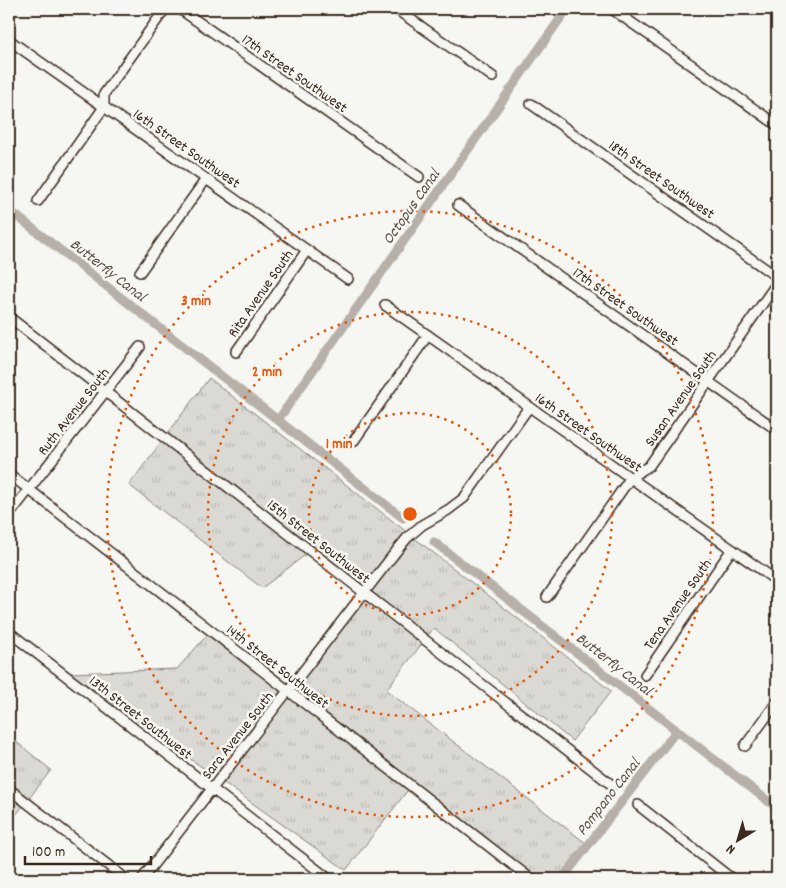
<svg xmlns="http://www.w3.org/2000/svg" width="786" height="888" font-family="Dekko,sans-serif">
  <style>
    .grass { fill: url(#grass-tufts); stroke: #8a8278 }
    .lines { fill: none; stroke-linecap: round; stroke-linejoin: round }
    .canal { stroke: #b6b0a9; stroke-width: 9 }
    .minor-casing { stroke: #3b2a1e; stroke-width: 12 }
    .minor { stroke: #f6f6f2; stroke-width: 9 }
    .ring { fill: none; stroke: #e8590c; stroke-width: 2.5; stroke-dasharray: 2.5 5 }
    .labels { text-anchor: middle; stroke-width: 5; stroke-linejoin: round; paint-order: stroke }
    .street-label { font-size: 15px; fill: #3b2a1e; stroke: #f6f6f2 }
    .water-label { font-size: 16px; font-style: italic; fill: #605248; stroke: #f6f6f2 }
    .centre { fill: #e8590c; stroke: #f6f6f2; stroke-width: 2.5 }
    .ring-label { font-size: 15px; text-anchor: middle; font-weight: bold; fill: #e8590c; stroke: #f6f6f2; stroke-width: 5; stroke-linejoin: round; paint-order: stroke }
  </style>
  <defs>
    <pattern id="grass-tufts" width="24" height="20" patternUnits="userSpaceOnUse" patternTransform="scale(1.25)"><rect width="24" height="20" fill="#dad9d3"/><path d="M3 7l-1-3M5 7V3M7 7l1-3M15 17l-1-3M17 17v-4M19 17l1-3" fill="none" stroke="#bcbab5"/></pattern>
  </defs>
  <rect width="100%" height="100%" fill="#f6f6f2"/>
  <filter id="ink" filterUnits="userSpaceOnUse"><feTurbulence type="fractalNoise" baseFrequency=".02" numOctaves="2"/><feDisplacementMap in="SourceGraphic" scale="10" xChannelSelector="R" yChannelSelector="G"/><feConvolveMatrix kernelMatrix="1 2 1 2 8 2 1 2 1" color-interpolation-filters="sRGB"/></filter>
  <g filter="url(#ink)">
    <!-- grass -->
    <path class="grass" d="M209,378L611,691L572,741L434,628L386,690L591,847L566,879H540L411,786L346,870L70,673L177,669L209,633L282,690L361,588L313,549L262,588L129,485Z
      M9,736L51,770L9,824Z"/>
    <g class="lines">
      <!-- canal -->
      <path class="canal" d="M9,210L403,518
        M278,420L567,9
        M434,542L777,808
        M562,879L677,730"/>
      <!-- minor casing -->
      <g class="minor-casing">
        <path id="minor" d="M180,9L419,177
          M396,9L493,77
          M612,9L777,125
          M9,40L348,279
          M531,104L777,277
          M38,201L104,107V94L165,9
          M458,205L777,430
          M140,272L206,179
          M385,305L777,581
          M9,317L612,785
          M236,352L307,250
          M353,442L428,335
          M9,474L531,879
          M9,515L140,347
          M547,597L631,477L649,466L777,283
          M9,632L329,879
          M645,675L732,549
          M745,746L777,702
          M9,789L126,879
          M638,805L732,879
          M142,879L394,554L407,538L422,525L448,510L464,498L529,407"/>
      </g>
      <!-- minor -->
      <use href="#minor" class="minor"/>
    </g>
  </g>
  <!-- distance rings -->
  <g class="ring">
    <circle cx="410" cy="514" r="101"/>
    <circle cx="410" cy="514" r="202"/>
    <circle cx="410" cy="514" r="303"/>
  </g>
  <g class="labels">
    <!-- street labels -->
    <g class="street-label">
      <text transform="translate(295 73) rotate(35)" y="5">17th Street Southwest</text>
      <text transform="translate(187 148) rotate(35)" y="5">16th Street Southwest</text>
      <text transform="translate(662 179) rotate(35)" y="5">18th Street Southwest</text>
      <text transform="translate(260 293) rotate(-55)" y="5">Rita Avenue South</text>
      <text transform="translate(626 306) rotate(35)" y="5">17th Street Southwest</text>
      <text transform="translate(680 398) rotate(-55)" y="5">Susan Avenue South</text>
      <text transform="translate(73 411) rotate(-52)" y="5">Ruth Avenue South</text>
      <text transform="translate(589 432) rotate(35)" y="5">16th Street Southwest</text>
      <text transform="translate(319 541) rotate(38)" y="5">15th Street Southwest</text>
      <text transform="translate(677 604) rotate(-55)" y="5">Tena Avenue South</text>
      <text transform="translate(278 666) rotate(38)" y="5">14th Street Southwest</text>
      <text transform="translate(141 717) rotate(38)" y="5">13th Street Southwest</text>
      <text transform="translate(237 735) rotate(-52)" y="5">Sara Avenue South</text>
    </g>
    <!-- water labels -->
    <g class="water-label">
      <text transform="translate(410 206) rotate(-55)" y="6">Octopus Canal</text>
      <text transform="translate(109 269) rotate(38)" y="6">Butterfly Canal</text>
      <text transform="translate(615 663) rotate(38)" y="6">Butterfly Canal</text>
      <text transform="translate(607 796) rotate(-52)" y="6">Pompano Canal</text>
    </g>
  </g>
  <circle cx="410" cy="514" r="8" class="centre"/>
  <g class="ring-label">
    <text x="196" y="305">3 min</text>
    <text x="267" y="376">2 min</text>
    <text x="339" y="448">1 min</text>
  </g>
  <!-- margin -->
  <rect width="786" height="888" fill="none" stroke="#f6f6f2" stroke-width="30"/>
  <rect x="15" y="15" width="756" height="858" fill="none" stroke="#3b2a1e" stroke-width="2" filter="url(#ink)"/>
  <!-- north arrow -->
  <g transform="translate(738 840) rotate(218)" stroke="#f6f6f2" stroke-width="4" paint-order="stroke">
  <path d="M0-4L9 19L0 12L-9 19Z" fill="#3b2a1e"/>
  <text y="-8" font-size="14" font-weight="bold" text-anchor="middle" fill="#3b2a1e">N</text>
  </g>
  <!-- scale -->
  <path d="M25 856v8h126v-8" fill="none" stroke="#3b2a1e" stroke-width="2.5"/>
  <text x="32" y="856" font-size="15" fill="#3b2a1e" stroke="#f6f6f2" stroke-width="4" paint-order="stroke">100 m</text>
</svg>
